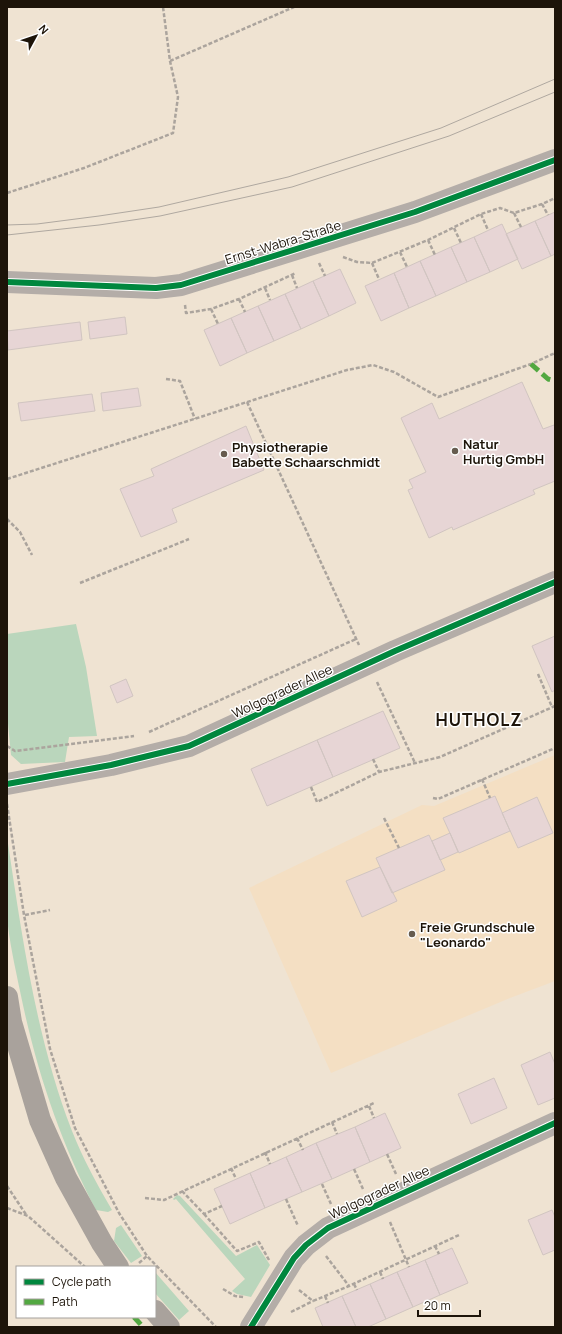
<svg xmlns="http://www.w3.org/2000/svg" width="562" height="1334" font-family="Manrope,sans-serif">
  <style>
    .built { fill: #f4dfc3 }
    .green { fill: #bad6bc }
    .building { fill: #e7d5d5; stroke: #d1c5c1 }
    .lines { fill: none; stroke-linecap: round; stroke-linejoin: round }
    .path { stroke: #aba49d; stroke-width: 2.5; stroke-dasharray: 4 2; stroke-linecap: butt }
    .minor { stroke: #b4ada8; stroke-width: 22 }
    .secondary { stroke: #a9a29c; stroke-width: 22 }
    .tram { stroke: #afa8a0; stroke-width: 1 }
    .quiet { stroke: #52a841; stroke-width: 5; stroke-dasharray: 10 5; stroke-linecap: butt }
    .cycleway-casing { stroke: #fff; stroke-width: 8 }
    .cycleway { stroke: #00873e; stroke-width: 6 }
    .poi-dot { fill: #665c4f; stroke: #fff; stroke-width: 1.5 }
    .labels { text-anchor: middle; stroke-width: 3; stroke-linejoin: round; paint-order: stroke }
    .street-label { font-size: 13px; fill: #1d1409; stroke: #fff }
    .poi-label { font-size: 13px; font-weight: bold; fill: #1d1409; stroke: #fff; text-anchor: start }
    .district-label { font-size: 17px; font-weight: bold; letter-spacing: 1px; fill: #1d1409; stroke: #fff }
  </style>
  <rect width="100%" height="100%" fill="#efe3d2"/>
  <!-- built -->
  <path class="built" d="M555,755V981L510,998L331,1073L249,888L422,805L434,806Z"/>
  <!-- green -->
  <path class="green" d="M76,624L86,667L97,736L69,737L65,762L21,764L11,755L7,713V634Z
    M7,837C22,936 36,1038 72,1131C83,1159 97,1184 112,1210L108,1212L96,1210C59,1139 36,1069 20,991C15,966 9,941 7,916C5,890 7,863 7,837Z
    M177,1195L180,1196L236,1256L257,1245L270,1265L251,1297L237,1294L232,1291L245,1279L176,1199L174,1200L173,1199Z
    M121,1225L142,1256L131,1263L114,1241L116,1228Z
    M155,1272L189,1311L179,1320L155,1293Z"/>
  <!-- building -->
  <path class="building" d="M555,212V254L551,256L535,221Z
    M535,221L551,256L522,269L506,234Z
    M502,224L518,259L490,272L474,237Z
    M474,237L490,272L467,282L451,247Z
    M451,247L467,282L436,296L420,261Z
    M420,261L436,296L409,308L394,273Z
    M340,269L356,303L329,316L313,281Z
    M394,273L409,308L381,321L365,286Z
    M313,281L329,316L301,329L285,294Z
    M285,294L301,329L274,341L258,306Z
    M258,306L274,341L247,353L231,318Z
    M125,317L127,334L90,339L88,322Z
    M231,318L247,353L220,366L204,330Z
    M80,322L82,340L8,350L7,331Z
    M522,382L543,429L554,425L555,428V481L533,490L535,494L453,530L452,527L429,538L408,490L413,488L409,480L426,472L401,418L432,403L439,419Z
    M138,388L141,406L103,411L101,393Z
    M92,394L95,411L21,421L18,403Z
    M246,426L264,470L172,509L177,522L141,537L120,489L154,476L151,469Z
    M555,636V690L552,692L532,646Z
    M126,679L133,696L117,703L110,686Z
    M383,711L400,748L333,777L317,740Z
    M317,740L333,777L267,806L251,769Z
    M495,796L510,831L459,853L443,818Z
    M537,797L553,833L518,848L502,813Z
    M450,833L458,852L440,860L432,841Z
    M429,835L445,870L392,893L376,858Z
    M380,867L397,901L362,917L346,881Z
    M550,1052L555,1064V1098L538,1105L521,1065Z
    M494,1078L507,1108L471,1124L458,1094Z
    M385,1113L401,1148L370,1162L355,1127Z
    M355,1127L370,1162L332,1179L316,1143Z
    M316,1143L332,1179L302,1192L286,1157Z
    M286,1157L302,1192L265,1208L250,1173Z
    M250,1173L265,1208L230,1224L214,1189Z
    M552,1210L555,1217V1250L543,1255L528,1220Z
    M452,1248L468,1283L440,1295L425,1260Z
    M425,1260L440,1295L413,1307L397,1272Z
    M397,1272L413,1307L386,1319L370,1284Z
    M370,1284L386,1319L368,1327H356L342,1296Z
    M342,1296L356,1327H323L315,1308Z"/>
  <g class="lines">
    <!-- path -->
    <path class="path" d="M170,61L294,7
      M7,193L84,168L173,133L178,97L170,61L163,7
      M542,204L548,215
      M514,213L521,227
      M481,214L488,230
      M454,228L461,243
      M428,240L435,255
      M400,252L407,267
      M343,257L357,262L372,263L428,240L481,214L500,208L514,213L542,204L555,198
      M319,263L325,276
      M372,263L379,279
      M292,275L297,288
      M265,288L270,300
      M239,299L245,312
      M185,305L186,313L211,309L239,299L296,273
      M211,309L218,324
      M166,379L180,381L195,419
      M247,402L359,645
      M7,479L347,370L373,365L394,372L438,397L531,364L555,353
      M7,519L20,532L32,555
      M80,583L189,539
      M538,674L552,707
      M377,682L415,763
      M149,732L356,639
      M7,746L15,751L134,736
      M373,759L379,772
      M482,779L490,798
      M311,787L317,802L379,772L440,757L555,706
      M433,798L438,799L555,748
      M7,804L24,915L50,1049L75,1128L119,1213L147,1256L216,1327
      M384,818L399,848
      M25,915L50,910
      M369,1106L374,1118
      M332,1122L337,1134
      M297,1138L303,1150
      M265,1152L270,1164
      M387,1154L396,1174
      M231,1168L236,1179
      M354,1169L363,1189
      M322,1184L331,1204
      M7,1186L27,1216
      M182,1191L204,1214L222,1206
      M145,1198L164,1200L374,1103
      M286,1199L298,1226
      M7,1208L28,1216L85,1267
      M204,1214L237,1251L259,1242L269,1260
      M390,1222L409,1267
      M435,1246L439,1254
      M326,1256L349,1286
      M139,1263L147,1256
      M380,1272L383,1279
      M354,1284L357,1290
      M223,1289L235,1296L244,1297
      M299,1290L313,1301L349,1286L459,1235
      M325,1296L328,1303
      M291,1312L313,1301"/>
    <!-- minor -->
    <path class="minor" d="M7,282L156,288L181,285L415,212L555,160
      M7,784L111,765L189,746L395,651L555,582
      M251,1327L294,1258L306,1245L328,1228L555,1123"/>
    <!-- secondary -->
    <path class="secondary" d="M7,997L11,1022L40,1120L66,1178L102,1243L118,1267
      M155,1311L169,1327"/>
    <!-- tram -->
    <path class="tram" d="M7,225L37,224L99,216L159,207L288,177L441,128L555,79
      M7,235L99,225L160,216L292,187L449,136L555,92"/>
    <!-- quiet -->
    <path class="quiet" d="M531,364L548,379L555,381
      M134,1317L143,1327"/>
    <!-- cycleway casing -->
    <g class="cycleway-casing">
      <path id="cycleway" d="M7,282L156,288L181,285L415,212L555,160
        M7,784L111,765L189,746L395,651L555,582
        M251,1327L294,1258L306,1245L328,1228L555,1123"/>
    </g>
    <!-- cycleway -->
    <use href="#cycleway" class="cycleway"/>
  </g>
  <!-- markers -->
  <g class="poi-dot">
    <circle cx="455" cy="451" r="4"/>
    <circle cx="224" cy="454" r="4"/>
    <circle cx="412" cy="934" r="4"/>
  </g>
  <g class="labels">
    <!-- street labels -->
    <g class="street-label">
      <text transform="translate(283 242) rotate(-17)" y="5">Ernst-Wabra-Straße</text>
      <text transform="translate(282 691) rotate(-25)" y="5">Wolgograder Allee</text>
      <text transform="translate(379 1192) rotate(-25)" y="5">Wolgograder Allee</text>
    </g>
    <!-- poi labels -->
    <g class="poi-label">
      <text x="463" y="449">Natur<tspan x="463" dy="15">Hurtig GmbH</tspan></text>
      <text x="232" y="452">Physiotherapie<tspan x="232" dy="15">Babette Schaarschmidt</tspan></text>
      <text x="420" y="932">Freie Grundschule<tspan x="420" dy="15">"Leonardo"</tspan></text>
    </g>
    <!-- district labels -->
    <g class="district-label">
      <text x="479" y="726">HUTHOLZ</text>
    </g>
  </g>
  <!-- border -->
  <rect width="562" height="1334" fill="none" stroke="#1d1409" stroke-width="16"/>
  <!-- legend -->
  <rect x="16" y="1266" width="140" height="52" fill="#ffffff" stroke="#a5a19d"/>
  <rect x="24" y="1279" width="20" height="6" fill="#00873e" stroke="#a5a19d"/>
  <text x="52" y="1286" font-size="12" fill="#1d1409">Cycle path</text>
  <rect x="24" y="1299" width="20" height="6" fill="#52a841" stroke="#a5a19d"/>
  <text x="52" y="1306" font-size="12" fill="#1d1409">Path</text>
  <!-- north arrow -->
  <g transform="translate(36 36) rotate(50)" stroke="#ffffff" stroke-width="3" paint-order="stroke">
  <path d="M0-3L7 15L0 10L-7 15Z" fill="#1d1409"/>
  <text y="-6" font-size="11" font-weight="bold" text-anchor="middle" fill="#1d1409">N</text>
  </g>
  <!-- scale -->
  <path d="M418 1310v6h62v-6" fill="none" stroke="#1d1409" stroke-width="2"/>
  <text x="424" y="1310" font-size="12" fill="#1d1409" stroke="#ffffff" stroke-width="3" paint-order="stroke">20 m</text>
</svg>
